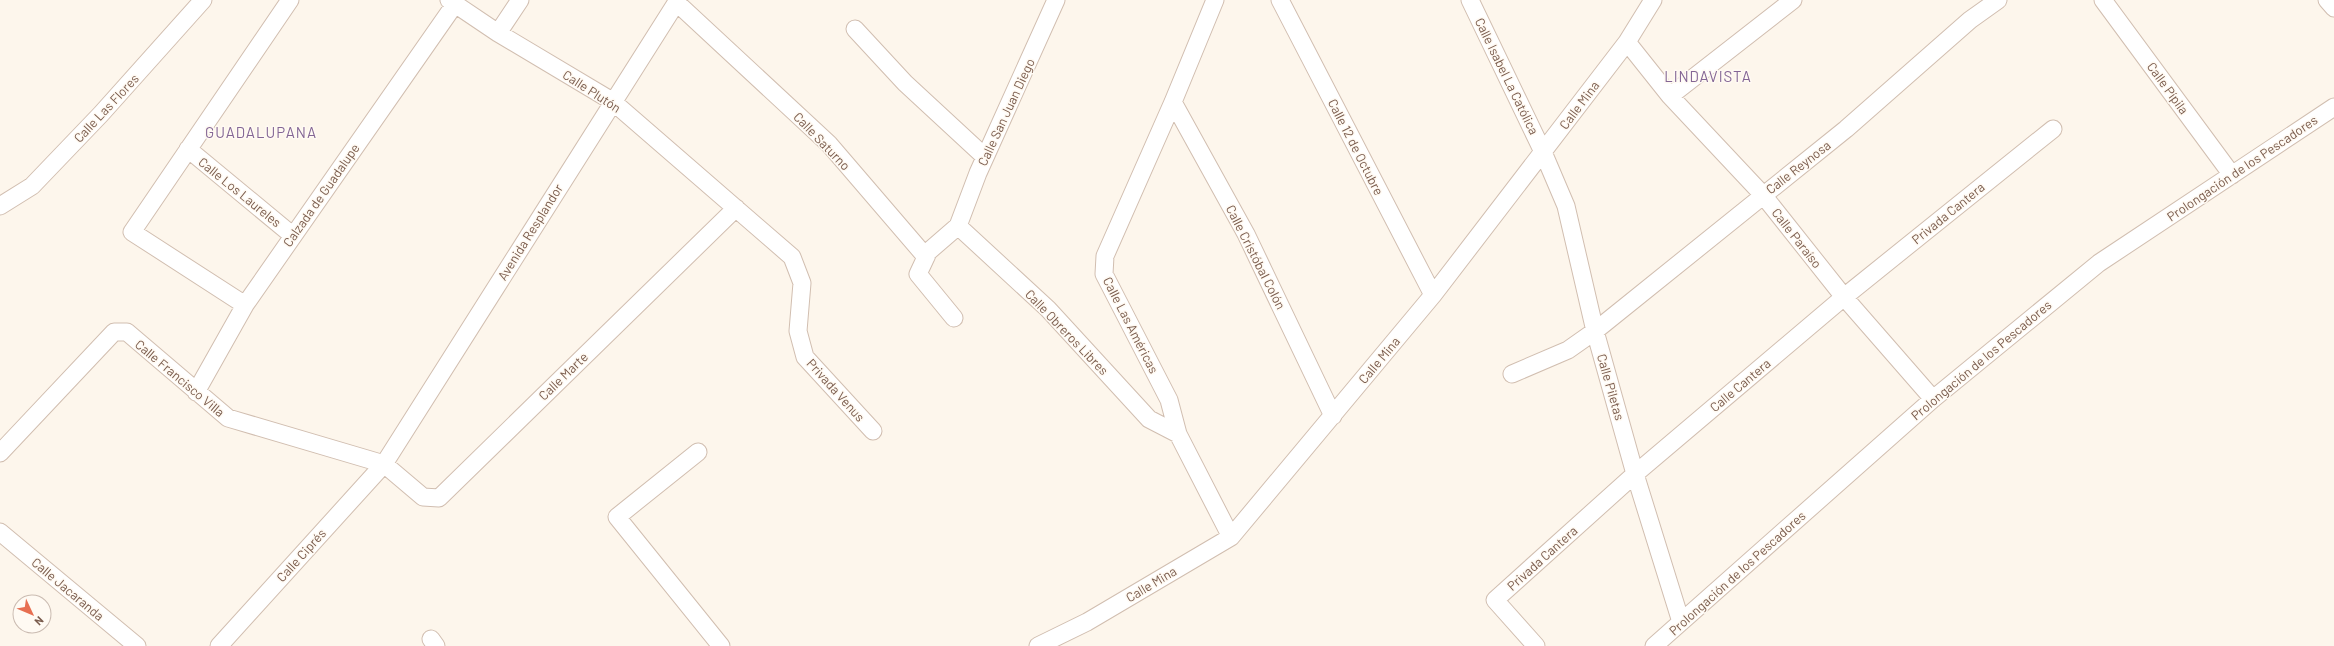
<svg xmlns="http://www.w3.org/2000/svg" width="2334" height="646" font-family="Barlow,sans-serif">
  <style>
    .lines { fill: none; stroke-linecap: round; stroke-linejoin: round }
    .minor-casing { stroke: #d1beb0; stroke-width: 19 }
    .minor { stroke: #fff; stroke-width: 17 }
    .labels { text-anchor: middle; stroke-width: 3; stroke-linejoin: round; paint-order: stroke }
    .street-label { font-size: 13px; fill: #7a5c4d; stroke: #fffaf3 }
    .quarter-label { font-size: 15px; letter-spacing: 1px; fill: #846695; stroke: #fffaf3 }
  </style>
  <rect width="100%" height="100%" fill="#fdf6ec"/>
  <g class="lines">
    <!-- minor casing -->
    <g class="minor-casing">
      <path id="minor" d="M449,0L498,33L612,101L792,257L802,283L798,331L805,357L873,431
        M1215,0L1173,102L1105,256L1104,274L1169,400L1178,434L1231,537
        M1280,0L1433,295
        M1470,0L1543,152L1566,206L1595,331L1635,474L1681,622
        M2103,0L2232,175
        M2327,0L2334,8
        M676,2L829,144L926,257L928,252L958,226L978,173L1056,0
        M855,29L905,83L985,157
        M498,33L520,0
        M1627,42L1670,96L1763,195L1844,297L1933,399
        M1670,96L1793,0
        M1173,102L1246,234L1333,416
        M188,149L292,235
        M0,206L32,186L101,114L203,0
        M958,226L1048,309L1149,419L1178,434
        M926,257L918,274L954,318
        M245,305L132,232L290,0
        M1512,374L1568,350L1595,331L1846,129L1970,20L1998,0
        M196,392L245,305L455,4
        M698,452L617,517L721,646
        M0,453L114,332H127L228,418L384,464L423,497L439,498L736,208
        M0,532L137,646
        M431,639L436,646
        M219,646L384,464L678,0
        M1038,646L1087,622L1231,537L1433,295L1627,42L1653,0
        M1536,646L1495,600L1635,474L1844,297L2053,129
        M1654,646L1933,399L2099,263L2334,107"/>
    </g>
    <!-- minor -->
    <use href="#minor" class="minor"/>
  </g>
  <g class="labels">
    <!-- street labels -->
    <g class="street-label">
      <text transform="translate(1507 76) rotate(64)" y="5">Calle Isabel La Católica</text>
      <text transform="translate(2168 88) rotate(54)" y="5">Calle Pípila</text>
      <text transform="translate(592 91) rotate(33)" y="5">Calle Plutón</text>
      <text transform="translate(1579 105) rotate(-53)" y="5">Calle Mina</text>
      <text transform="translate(106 108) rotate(-47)" y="5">Calle Las Flores</text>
      <text transform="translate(1006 112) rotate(-65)" y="5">Calle San Juan Diego</text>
      <text transform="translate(822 141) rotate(46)" y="5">Calle Saturno</text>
      <text transform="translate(1356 147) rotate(63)" y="5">Calle 12 de Octubre</text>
      <text transform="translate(1798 167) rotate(-38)" y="5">Calle Reynosa</text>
      <text transform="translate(2242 168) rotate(-34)" y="5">Prolongación de los Pescadores</text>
      <text transform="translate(240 192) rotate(39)" y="5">Calle Los Laureles</text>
      <text transform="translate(321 195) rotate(-55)" y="5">Calzada de Guadalupe</text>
      <text transform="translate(1948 213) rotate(-39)" y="5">Privada Cantera</text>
      <text transform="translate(530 232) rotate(-58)" y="5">Avenida Resplandor</text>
      <text transform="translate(1797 238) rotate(52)" y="5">Calle Paraíso</text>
      <text transform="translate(1256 257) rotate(63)" y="5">Calle Cristóbal Colón</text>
      <text transform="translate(1131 325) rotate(63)" y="5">Calle Las Américas</text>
      <text transform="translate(1067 332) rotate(46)" y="5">Calle Obreros Libres</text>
      <text transform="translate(1379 360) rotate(-50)" y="5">Calle Mina</text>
      <text transform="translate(1981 360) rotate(-40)" y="5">Prolongación de los Pescadores</text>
      <text transform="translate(563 376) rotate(-44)" y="5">Calle Marte</text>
      <text transform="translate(180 378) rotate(40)" y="5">Calle Francisco Villa</text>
      <text transform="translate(1740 385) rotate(-40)" y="5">Calle Cantera</text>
      <text transform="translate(1611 387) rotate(74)" y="5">Calle Piletas</text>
      <text transform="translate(836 390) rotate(48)" y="5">Privada Venus</text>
      <text transform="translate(301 555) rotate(-48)" y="5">Calle Ciprés</text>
      <text transform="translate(1542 558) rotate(-42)" y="5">Privada Cantera</text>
      <text transform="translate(1737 573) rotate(-42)" y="5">Prolongación de los Pescadores</text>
      <text transform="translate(1151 584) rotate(-31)" y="5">Calle Mina</text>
      <text transform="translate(68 589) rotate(40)" y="5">Calle Jacaranda</text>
    </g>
    <!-- quarter labels -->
    <g class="quarter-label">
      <text x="1708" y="82">LINDAVISTA</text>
      <text x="261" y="138">GUADALUPANA</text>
    </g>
  </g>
  <!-- north arrow -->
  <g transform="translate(32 614) rotate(134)"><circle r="19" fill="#fffaf3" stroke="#cabbb1"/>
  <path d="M0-3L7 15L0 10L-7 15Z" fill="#e76f51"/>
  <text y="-6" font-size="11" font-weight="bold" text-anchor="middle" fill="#7a5c4d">N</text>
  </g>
</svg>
